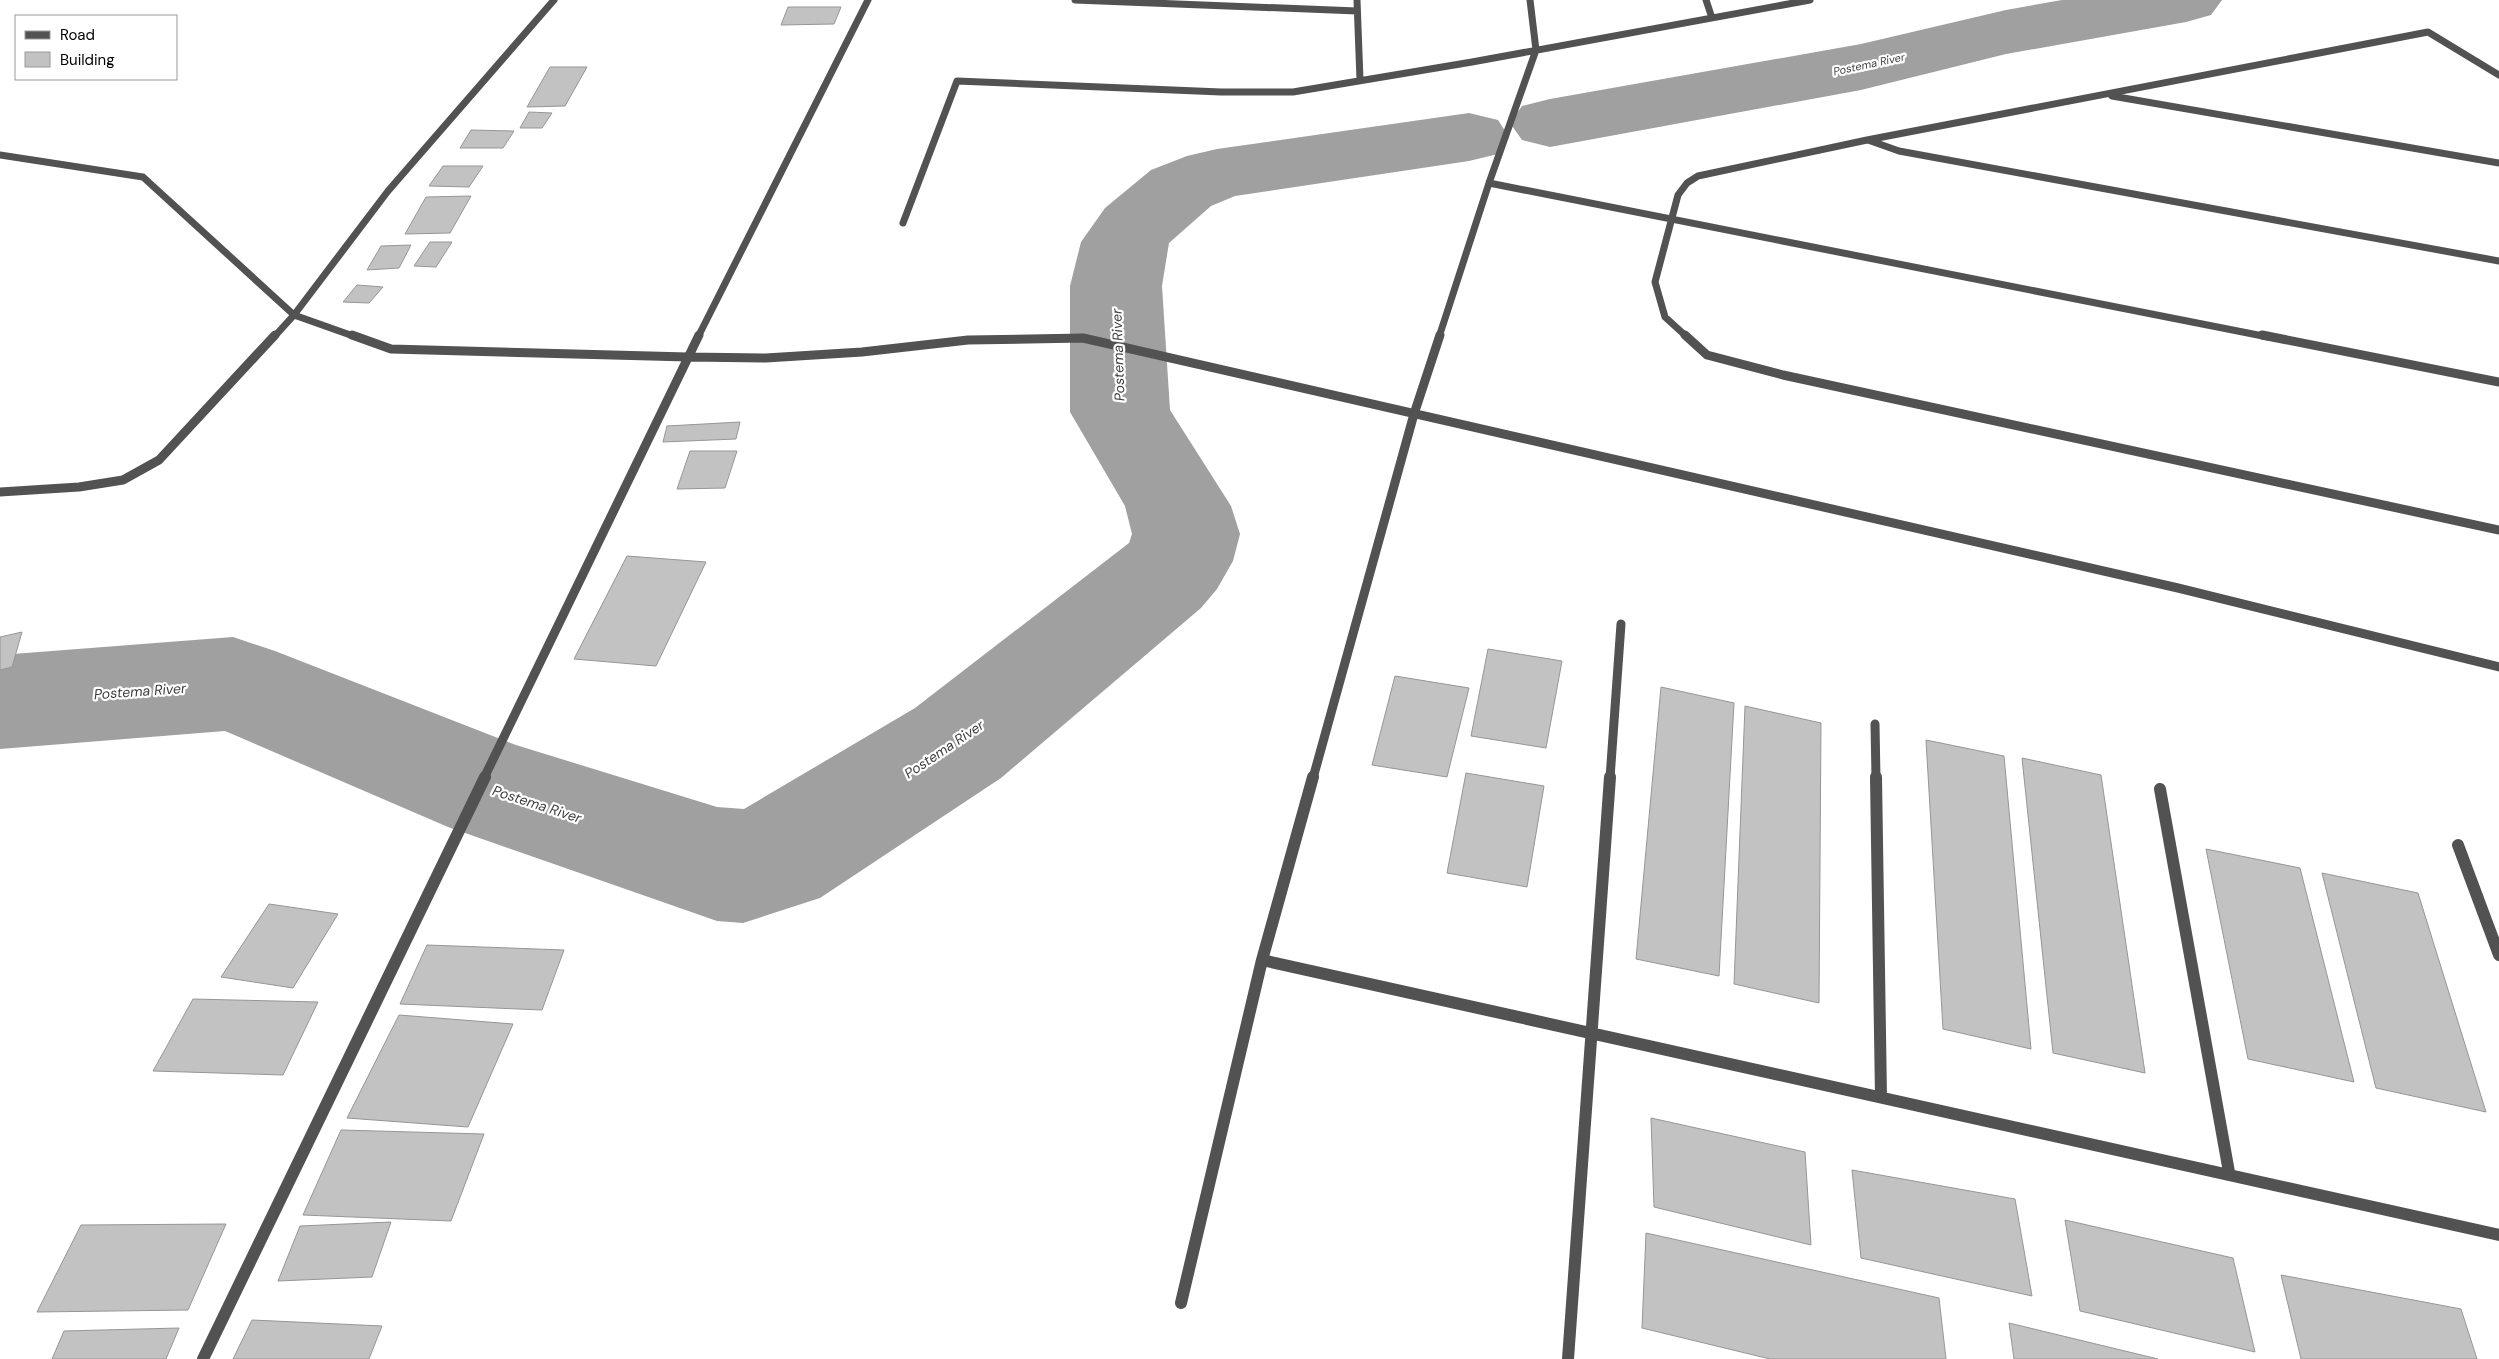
<svg xmlns="http://www.w3.org/2000/svg" width="2499" height="1359" font-family="'DM Sans',sans-serif">
  <style>
    .lines { fill: none; stroke-linecap: round; stroke-linejoin: round }
    .river { fill: #a0a0a0; fill-rule: evenodd }
    .building { fill: #c2c2c2; stroke: #969696 }
    .service-far1 { stroke: #525252; stroke-width: 7 }
    .service { stroke: #525252; stroke-width: 9 }
    .minor-far2 { stroke: #525252; stroke-width: 7 }
    .minor-far1 { stroke: #525252; stroke-width: 9 }
    .minor { stroke: #525252; stroke-width: 12 }
    .labels { text-anchor: middle; stroke-width: 4.5; stroke-linejoin: round; paint-order: stroke }
    .far-water-label { font-size: 11px; font-style: italic; fill: #414141; stroke: #fff }
    .water-label { font-size: 14px; font-style: italic; fill: #414141; stroke: #fff }
  </style>
  <rect width="100%" height="100%" fill="#fff"/>
  <g class="lines">
    <!-- river -->
    <path class="river" d="M2062,0H2222L2211,15L2186,22L2006,54L1861,90L1550,147L1522,140L1510,123L1522,106L1550,99L1861,44L2006,10Z
      M1469,113L1498,120L1509,137L1498,154L1469,161L1235,196L1211,206L1169,243L1162,286L1170,410L1231,506L1240,534L1233,561L1217,589L1201,608L1001,778L820,898L743,923L717,921L448,827L225,731L0,749V655L233,637L275,651L516,745L717,807L744,809L915,708L1129,543L1132,534L1125,506L1070,412V286L1081,242L1105,208L1151,170L1187,156L1217,149Z"/>
  </g>
  <!-- building -->
  <path class="building" d="M788,7H841L834,24L781,25Z
    M550,67H587L565,106L527,107Z
    M529,112L552,113L542,128H520Z
    M471,130L514,131L503,148H460Z
    M443,166H483L469,187L429,186Z
    M471,196L450,233L405,234L426,197Z
    M430,242H452L436,267L414,266Z
    M411,245L399,268L367,270L381,246Z
    M357,285L383,287L369,303L343,302Z
    M740,422L736,439L663,442L667,426Z
    M690,451H737L725,488L677,489Z
    M627,556L706,562L656,666L574,659Z
    M22,632L12,667L0,670V637Z
    M1488,649L1562,661L1546,748L1471,736Z
    M1395,676L1469,688L1447,777L1372,765Z
    M1661,687L1734,703L1719,976L1636,959Z
    M1745,706L1821,723L1819,1003L1734,984Z
    M1926,740L2004,756L2031,1049L1943,1029Z
    M2022,758L2101,775L2145,1073L2053,1053Z
    M1466,773L1544,786L1527,887L1447,873Z
    M2206,849L2300,868L2354,1082L2248,1059Z
    M2322,873L2418,893L2486,1112L2376,1088Z
    M269,904L338,914L293,988L221,977Z
    M427,945L564,950L542,1010L400,1004Z
    M193,999L318,1002L283,1075L153,1071Z
    M399,1015L513,1024L468,1127L347,1118Z
    M1651,1118L1805,1152L1811,1245L1654,1207Z
    M341,1130L484,1134L451,1221L303,1215Z
    M1852,1170L2015,1199L2032,1296L1861,1258Z
    M2065,1220L2233,1258L2255,1352L2080,1311Z
    M391,1222L372,1277L278,1281L300,1226Z
    M226,1224L188,1310L37,1312L81,1225Z
    M1646,1233L1939,1298L1946,1359H1770L1642,1328Z
    M2281,1275L2461,1309L2477,1359H2301Z
    M252,1320L382,1326L369,1359H233Z
    M2009,1323L2158,1359H2014Z
    M179,1328L166,1359H52L64,1331Z"/>
  <g class="lines">
    <!-- service-far1 -->
    <path class="service-far1" d="M0,155L143,177L294,315L356,337
      M274,337L294,315L388,191L554,0"/>
    <!-- service -->
    <path class="service" d="M352,335L391,349L688,357
      M0,492L79,487L123,480L159,460L275,335"/>
    <!-- minor-far2 -->
    <path class="minor-far2" d="M1075,0L1357,11
      M1357,0L1360,80
      M1706,0L1712,18
      M2112,96L2499,163
      M1868,140L1899,151L2499,261
      M1489,183L2268,337
      M903,223L957,81L1221,92H1293L1472,62L1810,0
      M698,337L868,0
      M1439,337L1489,183L1536,50L1530,0
      M1687,337L1665,317L1655,282L1678,195L1687,183L1698,176L1867,140L2428,32L2499,75"/>
    <!-- minor-far1 -->
    <path class="minor-far1" d="M1685,335L1707,355L1783,375L2499,530
      M2262,335L2499,382
      M688,357L766,358L862,352L968,340L1083,338L2178,588L2499,667
      M1875,724L1876,778
      M484,778L699,335
      M1313,778L1414,414L1440,335
      M1610,778L1621,624"/>
    <!-- minor -->
    <path class="minor" d="M1876,777L1881,1097
      M2160,789L2229,1172
      M2458,845L2499,955
      M1262,960L2499,1235
      M1181,1303L1262,960L1313,777
      M203,1359L485,777
      M1568,1359L1610,777"/>
  </g>
  <g class="labels">
    <!-- far-water labels -->
    <g class="far-water-label">
      <text transform="translate(1869 64) rotate(-12)" y="4">Postema River</text>
    </g>
    <!-- water labels -->
    <g class="water-label">
      <text transform="translate(1118 355) rotate(-92)" y="5">Postema River</text>
      <text transform="translate(140 691) rotate(-4)" y="5">Postema River</text>
      <text transform="translate(944 749) rotate(-34)" y="5">Postema River</text>
      <text transform="translate(537 804) rotate(18)" y="5">Postema River</text>
    </g>
  </g>
  <!-- legend -->
  <rect x="15" y="15" width="162" height="65" fill="#ffffff" stroke="#999999"/>
  <rect x="25" y="31" width="25" height="8" fill="#525252" stroke="#999999"/>
  <text x="60" y="40" font-size="15" fill="#000000">Road</text>
  <rect x="25" y="52" width="25" height="15" fill="#c2c2c2" stroke="#999999"/>
  <text x="60" y="65" font-size="15" fill="#000000">Building</text>
</svg>
